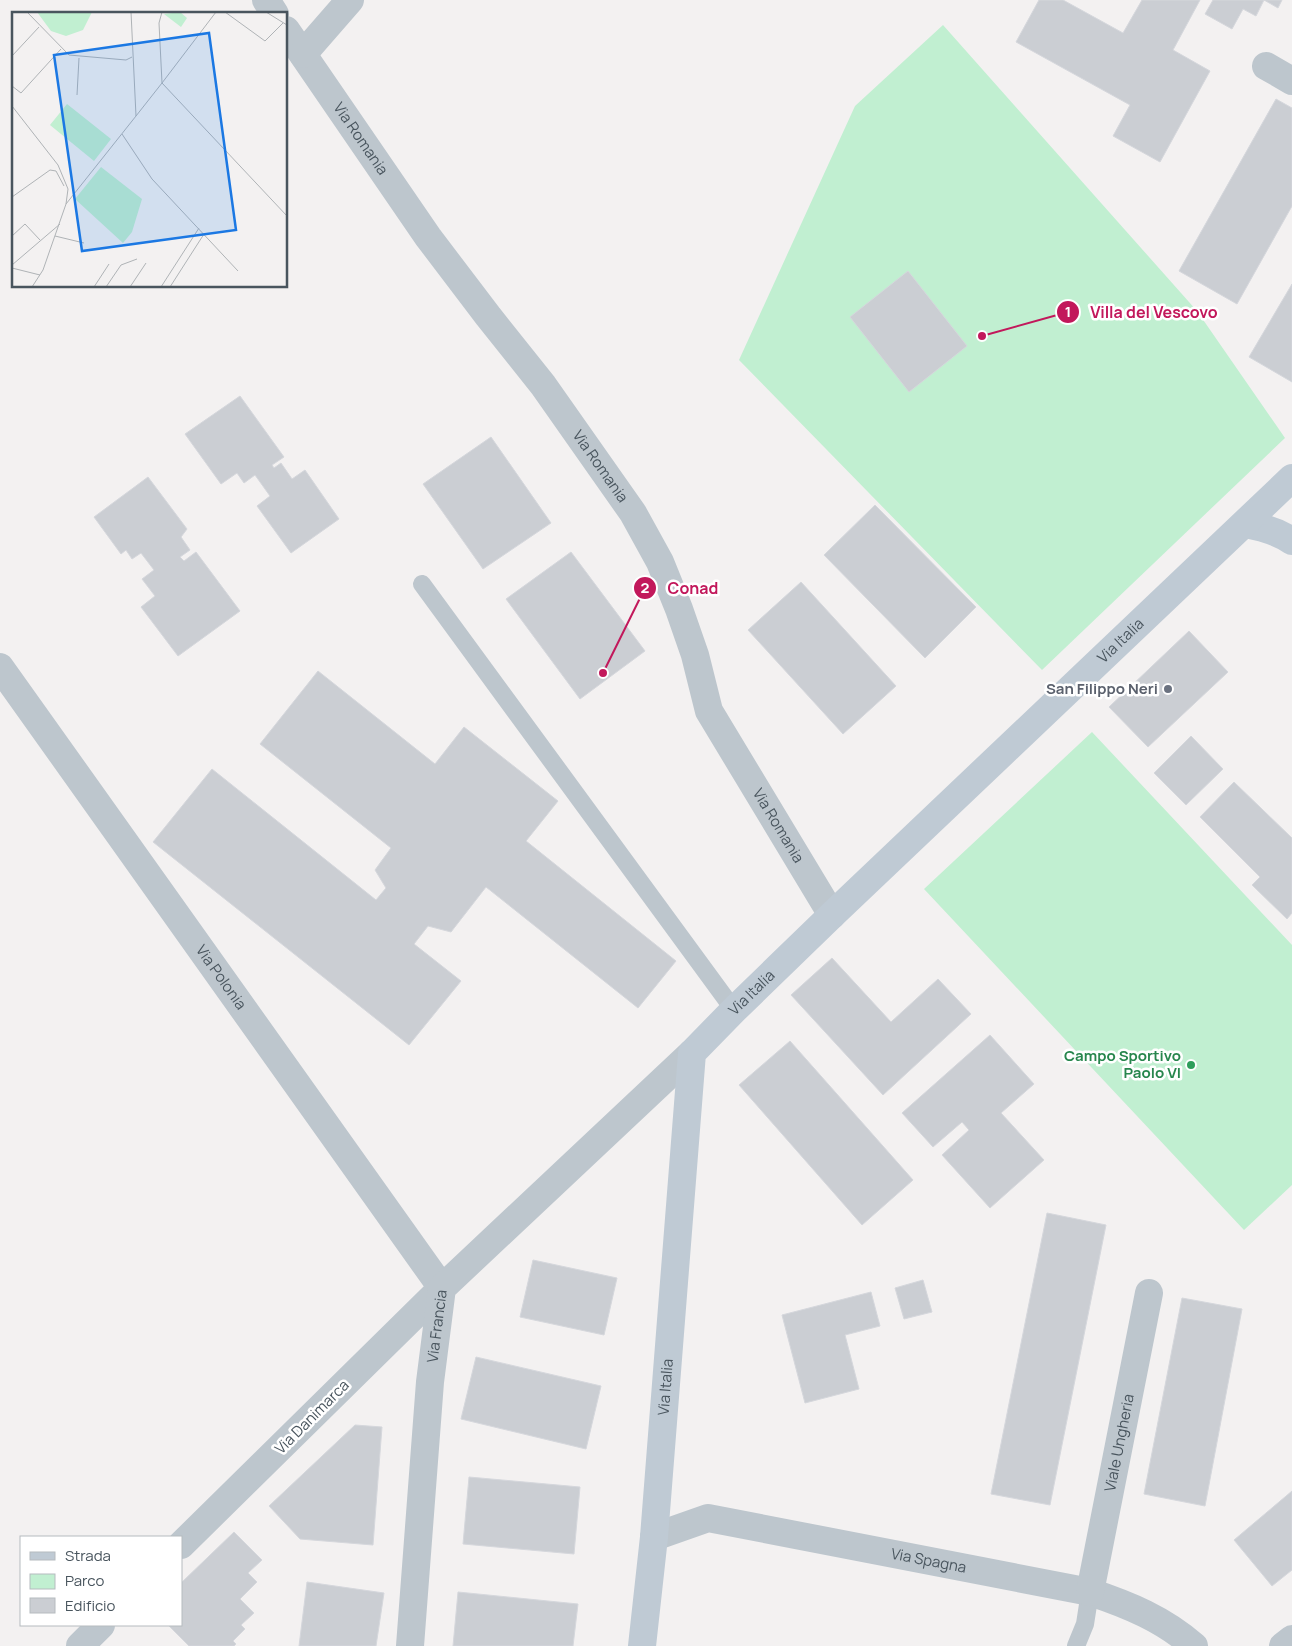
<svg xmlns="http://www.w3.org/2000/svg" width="1292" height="1646" font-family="Manrope,sans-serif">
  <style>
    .green { fill: #c1efd1 }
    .building { fill: #cbced3; stroke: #d5d7dc }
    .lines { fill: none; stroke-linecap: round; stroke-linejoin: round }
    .lane { stroke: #bdc6cd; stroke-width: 18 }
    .street { stroke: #bdc6cd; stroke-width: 28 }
    .secondary { stroke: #bfcad4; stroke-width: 28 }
    .worship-dot { fill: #6b7280; stroke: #fff; stroke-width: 2 }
    .leisure-dot { fill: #2e9e5b; stroke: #fff; stroke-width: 2 }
    .labels { text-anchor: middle; stroke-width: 5; stroke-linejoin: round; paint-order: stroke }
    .street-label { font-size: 15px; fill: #49555e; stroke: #fff }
    .worship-label { font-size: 15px; font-weight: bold; fill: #5b616d; stroke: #fff; text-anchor: end }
    .leisure-label { font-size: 15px; font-weight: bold; fill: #27864d; stroke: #fff; text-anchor: end }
    .inset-road { fill: none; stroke: #afb3b6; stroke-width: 1 }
    .view { fill: #1b78e3; fill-opacity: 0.15; stroke: #1b78e3; stroke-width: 2.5 }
    .inset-edge { fill: none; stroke: #49555e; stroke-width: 2.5 }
    .leader { fill: none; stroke: #c2185b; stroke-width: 2 }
    .callout-dot { fill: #c2185b; stroke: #fff; stroke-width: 2 }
    .mark-label { font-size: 15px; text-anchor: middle; font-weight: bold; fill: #fff }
    .callout-label { font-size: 16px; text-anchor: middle; font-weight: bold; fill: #c2185b; stroke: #fff; stroke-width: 5; stroke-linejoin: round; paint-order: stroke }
  </style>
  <rect width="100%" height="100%" fill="#f3f1f1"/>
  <!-- green -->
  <path class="green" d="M943,25L1197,311L1285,438L1042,670L739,360L855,106Z
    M1092,732L1292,945V1185L1244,1230L924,889Z"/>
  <!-- building -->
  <path class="building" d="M1039,0H1063L1123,33L1142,0H1200L1173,50L1210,71L1160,162L1113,136L1130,105L1016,42Z
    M1213,0H1282L1278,8L1264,0L1256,16L1243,9L1232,29L1205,14Z
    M1276,99L1292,108V206L1237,304L1179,271Z
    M908,271L967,346L909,392L850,317Z
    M1292,284V382L1249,357Z
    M240,396L284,457L272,465L274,468L281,463L292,479L305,470L339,519L291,553L257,506L270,496L255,475L244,483L237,473L221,484L185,434Z
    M491,437L551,523L483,569L423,484Z
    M148,477L187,529L181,537L190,550L180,557L184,561L196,552L240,611L178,656L141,607L155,596L142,579L154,570L141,553L132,559L126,550L121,554L94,517Z
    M875,505L976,607L925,658L824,555Z
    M571,552L645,651L580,699L506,599Z
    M801,582L896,686L843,734L748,630Z
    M1189,631L1228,672L1148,747L1109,707Z
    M318,671L435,764L464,727L558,801L526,841L676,961L638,1008L486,887L451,932L428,926L414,944L461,981L409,1045L153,842L212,769L376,900L386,888L375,870L391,848L260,744Z
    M1191,736L1223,769L1186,805L1154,773Z
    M1234,782L1292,838V913L1287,919L1252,885L1260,877L1200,817Z
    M832,958L891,1022L938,979L971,1014L883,1095L791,995Z
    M990,1035L1034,1084L1001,1113L1044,1160L990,1208L942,1155L969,1130L962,1122L933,1147L902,1113Z
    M790,1041L913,1180L862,1225L739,1085Z
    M1047,1213L1106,1225L1050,1505L991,1494Z
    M533,1260L617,1278L604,1335L520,1317Z
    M923,1280L932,1312L904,1319L895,1288Z
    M871,1292L880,1326L845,1335L859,1389L805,1403L782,1315Z
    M1182,1298L1242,1309L1205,1506L1144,1494Z
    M476,1357L601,1386L586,1449L461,1419Z
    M355,1425L382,1427L373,1545L300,1539L269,1506Z
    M469,1477L580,1487L574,1554L463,1544Z
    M1292,1491V1570L1272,1586L1234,1540Z
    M234,1532L262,1560L248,1573L257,1582L240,1599L254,1613L241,1625L245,1629L233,1641L236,1644L234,1646H189L168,1625H181V1583Z
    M307,1582L384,1593L376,1646H299Z
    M458,1592L578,1604L573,1646H453Z"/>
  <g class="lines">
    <!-- lane -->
    <path class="lane" d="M422,584L734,1010
      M1076,1646L1085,1624L1090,1592"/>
    <!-- street -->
    <g class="street">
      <path d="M266,0L275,14"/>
      <path id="s1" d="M286,30L428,237L488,316L543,385L633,513L660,562L679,609L695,655L709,711L832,915"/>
      <path d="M303,54L350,0"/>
      <path d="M1266,66L1292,81"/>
      <path id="s2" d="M0,667L442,1288L181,1545"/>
      <path id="s3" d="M654,1537L708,1518L1090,1592C1129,1605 1163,1619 1194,1646"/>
      <path id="s4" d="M1090,1592L1149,1293"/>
      <path d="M80,1646L101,1625"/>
      <path id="s5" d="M410,1646L430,1382L442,1288L692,1053"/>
      <path d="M1283,1646L1292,1639"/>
    </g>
    <!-- secondary -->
    <g class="secondary">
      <path d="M1245,524C1262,527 1277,531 1292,541"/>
      <path id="s6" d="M642,1646L654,1537L692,1053L734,1010L832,915L1292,478"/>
    </g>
  </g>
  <!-- markers -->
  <circle class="worship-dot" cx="1168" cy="689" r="5"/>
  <circle class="leisure-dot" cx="1191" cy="1065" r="5"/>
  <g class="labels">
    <!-- street labels -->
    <g class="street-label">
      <text dy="5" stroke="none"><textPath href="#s1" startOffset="132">Via Romania</textPath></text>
      <text dy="5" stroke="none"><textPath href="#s1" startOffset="538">Via Romania</textPath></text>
      <text dy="5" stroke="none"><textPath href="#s6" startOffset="1190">Via Italia</textPath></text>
      <text dy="5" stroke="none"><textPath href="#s1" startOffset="942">Via Romania</textPath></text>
      <text dy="5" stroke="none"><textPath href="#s2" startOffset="381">Via Polonia</textPath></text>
      <text dy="5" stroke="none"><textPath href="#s6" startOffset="680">Via Italia</textPath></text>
      <text dy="5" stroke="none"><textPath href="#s5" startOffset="321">Via Francia</textPath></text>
      <text dy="5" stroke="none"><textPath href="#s6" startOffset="260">Via Italia</textPath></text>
      <text transform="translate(312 1417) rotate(-45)" y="5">Via Danimarca</text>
      <text dy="5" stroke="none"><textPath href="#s4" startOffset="152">Viale Ungheria</textPath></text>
      <text dy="5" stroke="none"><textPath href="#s3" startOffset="282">Via Spagna</textPath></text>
    </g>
    <!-- worship labels -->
    <g class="worship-label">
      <text x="1158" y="694">San Filippo Neri</text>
    </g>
    <!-- leisure labels -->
    <g class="leisure-label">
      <text x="1181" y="1061">Campo Sportivo<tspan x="1181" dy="17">Paolo VI</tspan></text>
    </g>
  </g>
  <!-- overview -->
  <g transform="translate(12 12)">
    <rect width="275" height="275" fill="#f3f1f1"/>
    <path d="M25,0H80L71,18L54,24L39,19ZM168,0L175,6L169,15L152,2ZM55,92L99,127L82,149L38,113ZM89,155L130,187L120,220L111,231L63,187Z" fill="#c1efd1"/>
    <path class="inset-road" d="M15,0L57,43L114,48L120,45M204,0L150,71L275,204M213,0L253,29L271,11M254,0L275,13M0,44L27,15M0,74L9,81L49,37M65,83L67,46M0,94L46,153L56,177L54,192L31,258L20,275M124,104L150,71L147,11L150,0M110,122L140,167L226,259M0,185L38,158L44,159L52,174M54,192L124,104L119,0M0,224L13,212L28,228M43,224L72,231M0,253L48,212M0,256L28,263M82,275L97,252M94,275L109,253L125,247M118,275L134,251M149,275L187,216M158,275L192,222"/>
    <path class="view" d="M197,21L224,218L70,239L42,43Z"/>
    <rect width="275" height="275" class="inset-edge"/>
  </g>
  <!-- callouts -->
  <path class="leader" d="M982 336L1068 312M603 673L645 588"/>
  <g class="callout-dot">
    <circle cx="982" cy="336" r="5"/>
    <circle cx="603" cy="673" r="5"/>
    <circle cx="1068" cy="312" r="12"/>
    <circle cx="645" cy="588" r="12"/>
  </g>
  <g class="mark-label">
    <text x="1068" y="317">1</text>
    <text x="645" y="593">2</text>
  </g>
  <g class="callout-label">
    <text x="1154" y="318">Villa del Vescovo</text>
    <text x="693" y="594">Conad</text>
  </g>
  <!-- legend -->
  <rect x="20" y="1536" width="162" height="90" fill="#ffffff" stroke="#b6bbbf"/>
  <rect x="30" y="1552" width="25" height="8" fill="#bfcad4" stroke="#b6bbbf"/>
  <text x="65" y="1561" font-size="15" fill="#49555e">Strada</text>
  <rect x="30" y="1574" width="25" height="15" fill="#c1efd1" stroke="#b6bbbf"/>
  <text x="65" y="1586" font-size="15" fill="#49555e">Parco</text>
  <rect x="30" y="1598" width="25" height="15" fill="#cbced3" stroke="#b6bbbf"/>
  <text x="65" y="1611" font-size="15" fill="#49555e">Edificio</text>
</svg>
